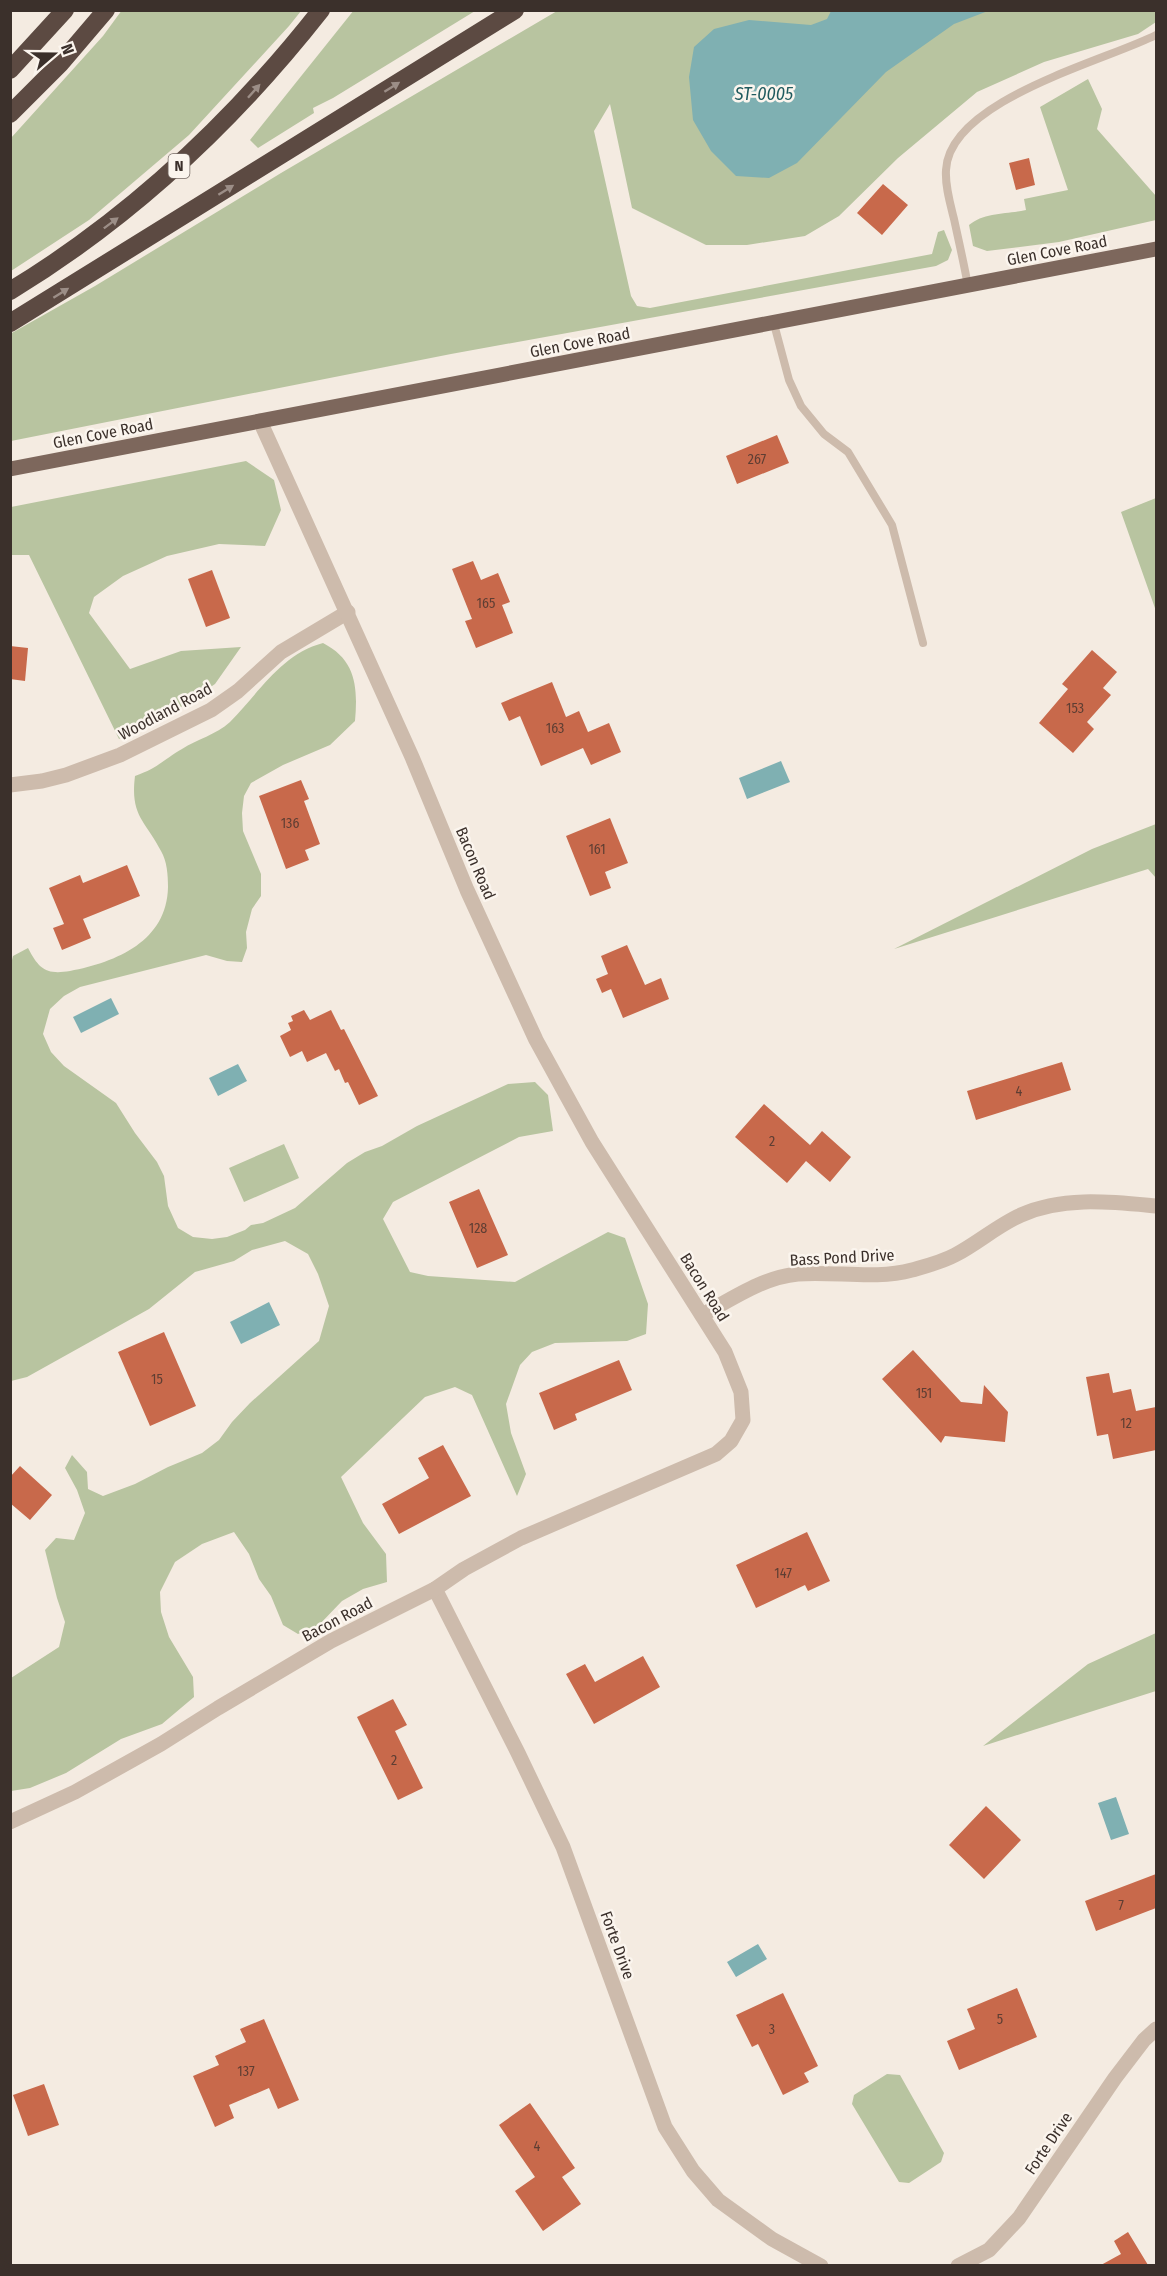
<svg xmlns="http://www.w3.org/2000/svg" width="1167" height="2276" font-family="'Fira Sans Condensed',sans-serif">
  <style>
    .green { fill: #b8c4a0 }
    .water { fill: #7fb0b2 }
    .building { fill: #c8694b }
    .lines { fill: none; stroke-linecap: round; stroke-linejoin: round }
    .service { stroke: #cdbbac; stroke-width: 8 }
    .minor { stroke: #cdbbac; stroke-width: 15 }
    .tertiary { stroke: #cdbbac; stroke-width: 15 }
    .primary { stroke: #7d675c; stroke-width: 15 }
    .motorway { stroke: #5c4a42; stroke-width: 18 }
    .oneway { fill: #9c8e87 }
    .labels { text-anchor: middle; stroke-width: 5; stroke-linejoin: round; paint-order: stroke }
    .number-label { font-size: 14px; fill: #5e3e33 }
    .shield { fill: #fbf5ee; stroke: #756b66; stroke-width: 1.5 }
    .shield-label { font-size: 15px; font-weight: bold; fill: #3b302b }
    .street-label { font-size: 16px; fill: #3b302b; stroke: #fbf5ee }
    .water-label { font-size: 18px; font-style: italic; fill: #1f5a5e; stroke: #fbf5ee }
  </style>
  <rect width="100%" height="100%" fill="#f4ebe1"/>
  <!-- green -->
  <path class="green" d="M122,10L301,11L289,26L189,135L89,220L11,271V138L103,36Z
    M354,10L475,11L333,98L313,108L314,113L258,148L250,140Z
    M557,11H1156V22L1138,34L1044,62L977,92L898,158L839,216L805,236L747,245H706L632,208L610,104L594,131L631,296L637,306L650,308L932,254L938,232L944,230L952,250L948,260L936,266L451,354L11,441L10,334L95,286L281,173Z
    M1088,79L1102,109L1097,129L1156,196V220L1059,242L987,251L973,246L969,225C984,212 1008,214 1026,210L1024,199L1068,190L1040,107Z
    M246,461L274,480L281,510L265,546L219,544L167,556L123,576L94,597L89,613L130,669L181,651L241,647L215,684L175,711L119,739L29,555H11V507Z
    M1156,498V611L1121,512Z
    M323,643C356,660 358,687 355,721L330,745L283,765L251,783L244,796L242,813L243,831L261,874V896L252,909L246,932L247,948L242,962L227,961L206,955L80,987L64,996L50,1009L43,1034L51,1052L64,1066L116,1103L135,1133L157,1162L164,1176L168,1206L178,1228L193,1237L212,1239L227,1237L245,1230L251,1225L263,1223L295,1208L347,1163L365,1152L382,1146L417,1126L508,1084L535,1082L548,1095L553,1131L519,1137L393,1202L383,1219L410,1272L428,1276L515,1282L608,1232L625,1238L648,1304L646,1334L627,1341L555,1343L532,1352L520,1365L506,1404L511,1433L526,1474L517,1496L472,1395L455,1387L425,1397L341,1477L363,1523L386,1554L387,1582L363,1589L342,1601L319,1625L298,1634L283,1625L271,1596L259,1579L249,1554L234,1532L202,1544L175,1562L160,1592L161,1612L169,1637L193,1677L194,1697L162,1724L121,1739L66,1773L30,1788L11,1791V1678L59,1647L65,1622L57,1598L45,1550L56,1538L74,1540L85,1513L77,1490L65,1468L72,1455L87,1472L88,1489L103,1496L135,1484L168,1467L202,1453L219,1440L232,1422L250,1403L319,1341L329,1306L318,1274L308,1254L285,1241L252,1250L234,1261L195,1272L149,1309L27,1377L11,1381L10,968L13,956L28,948C39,969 46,975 70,971C117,962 167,941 168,887C168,875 167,861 161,851C145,820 130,816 135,776C158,768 163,760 182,749C197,739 216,735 230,722C259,693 281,654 323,643Z
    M1156,824V878L1148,869L894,949L1092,849Z
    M284,1144L299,1178L244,1202L229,1168Z
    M1156,1633V1691L983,1746L1088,1664Z
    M887,2074L900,2075L944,2153L941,2162L909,2183L899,2182L852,2104L854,2095Z"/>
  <!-- water -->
  <path class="water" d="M831,11H988L954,24L886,72L797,163L769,178L736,176L711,151L693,120L689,77L694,47L714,29L749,20L811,25L827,19Z
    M781,761L790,782L747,799L739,778Z
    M111,998L119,1014L81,1033L73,1017Z
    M238,1064L247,1081L218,1096L209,1078Z
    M269,1302L280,1325L241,1344L230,1322Z
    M1116,1797L1129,1834L1111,1840L1098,1803Z
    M758,1944L767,1959L736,1977L727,1962Z"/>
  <!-- building -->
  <path class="building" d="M1029,158L1035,185L1016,190L1009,163Z
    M883,184L908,205L882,235L857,213Z
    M777,435L789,463L737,484L726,456Z
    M473,561L481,580L498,573L510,602L502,605L513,633L476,648L465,621L472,619L452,569Z
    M212,570L230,618L206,627L188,579Z
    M10,646L28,648L25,681L10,679Z
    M1092,650L1117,672L1103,688L1111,695L1087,722L1094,729L1073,753L1039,723L1068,689L1062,684Z
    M552,682L566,717L579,711L588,732L609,723L621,752L591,765L583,748L541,766L520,716L509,721L501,703Z
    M301,780L309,799L304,801L320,844L305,850L309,860L286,869L259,796Z
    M610,818L628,863L605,872L611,888L590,896L566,836Z
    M127,865L140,896L83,919L91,938L62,950L53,928L64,924L49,888L80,875L83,883Z
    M627,945L645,985L661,978L669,999L623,1018L611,989L602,993L596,979L608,974L601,956Z
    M304,1010L310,1020L331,1010L341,1030L344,1029L378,1096L359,1105L348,1082L345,1083L339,1069L335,1071L326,1053L307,1062L302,1051L290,1057L280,1036L291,1030L288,1023L293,1021L291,1016Z
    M1062,1062L1071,1090L976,1120L967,1091Z
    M764,1104L810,1145L822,1131L851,1157L830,1182L806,1161L787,1183L735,1137Z
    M479,1189L508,1255L477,1268L449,1202Z
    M164,1332L196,1406L150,1426L118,1352Z
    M913,1350L961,1402L982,1404L984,1385L1008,1412L1005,1442L945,1436L941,1443L882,1379Z
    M619,1360L632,1390L575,1414L577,1420L554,1430L539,1393Z
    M1109,1373L1113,1393L1131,1389L1136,1411L1156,1407V1450L1113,1459L1108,1434L1097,1436L1086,1377Z
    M443,1445L471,1496L399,1534L382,1504L429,1478L418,1458Z
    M20,1466L52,1495L30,1520L10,1503V1477Z
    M807,1532L830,1581L808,1591L805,1585L756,1608L736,1565Z
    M643,1656L660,1687L594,1724L566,1674L585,1664L595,1682Z
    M393,1699L407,1725L395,1731L423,1788L398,1800L357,1717Z
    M986,1806L1021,1840L984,1879L949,1845Z
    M1156,1874V1908L1096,1931L1085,1901Z
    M1017,1988L1037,2037L959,2070L947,2041L975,2029L967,2009Z
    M783,1993L818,2066L804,2073L809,2082L783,2095L758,2044L752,2047L736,2015Z
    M264,2019L299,2100L278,2109L269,2088L229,2105L234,2118L215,2127L193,2076L219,2065L215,2056L246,2042L240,2029Z
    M44,2084L59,2125L28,2136L13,2095Z
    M530,2103L575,2168L562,2177L581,2204L543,2231L515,2191L535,2177L499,2125Z
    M1128,2232L1148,2265H1101L1121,2254L1114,2241Z"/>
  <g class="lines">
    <!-- service -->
    <path class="service" d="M968,286C964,264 959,242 954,219C950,203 945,186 946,170C949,100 1105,61 1156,35
      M774,324L789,380L801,406L824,434L848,452L892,525L923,643"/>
    <!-- minor -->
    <path class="minor" d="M10,785L42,781L66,775L120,755L211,710L238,691L281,652L348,612
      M702,1315C732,1299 763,1277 798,1274C835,1271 875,1280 912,1270C926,1266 942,1262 955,1255C978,1243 998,1225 1021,1215C1063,1196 1112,1202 1156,1206
      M435,1589L518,1753L563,1847L665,2127L693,2171L718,2200L772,2239L821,2266
      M958,2266L989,2250L1019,2218L1115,2078L1144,2040L1156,2029"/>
    <!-- tertiary -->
    <path class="tertiary" d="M10,1822L75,1792L161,1744L218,1708L331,1641L435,1589L464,1569L521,1538L716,1454L731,1441L743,1420L741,1392L725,1352L592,1142L536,1040L467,890L412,757L260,421"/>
    <!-- primary -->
    <path class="primary" d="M10,469L1156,249"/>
    <!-- motorway -->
    <path class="motorway" d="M10,70L65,10
      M10,114L60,64L106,10
      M10,291C132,217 233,122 321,10
      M10,323L515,10"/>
  </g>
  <!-- one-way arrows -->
  <defs><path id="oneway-solid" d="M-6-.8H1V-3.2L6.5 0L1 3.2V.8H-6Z" transform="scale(1.5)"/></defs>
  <g class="oneway">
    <use href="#oneway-solid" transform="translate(392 87) rotate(-32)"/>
    <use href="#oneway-solid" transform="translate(254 91) rotate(-48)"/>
    <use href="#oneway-solid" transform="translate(226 190) rotate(-32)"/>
    <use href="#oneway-solid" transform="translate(111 223) rotate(-37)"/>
    <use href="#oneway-solid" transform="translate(61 293) rotate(-32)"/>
  </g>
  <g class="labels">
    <!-- number labels -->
    <g class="number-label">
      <text x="757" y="464">267</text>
      <text x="486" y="608">165</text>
      <text x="1075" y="713">153</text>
      <text x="555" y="733">163</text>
      <text x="290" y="828">136</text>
      <text x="597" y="854">161</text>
      <text x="1019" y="1096">4</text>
      <text x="772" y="1146">2</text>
      <text x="478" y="1233">128</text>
      <text x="157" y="1384">15</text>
      <text x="924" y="1398">151</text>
      <text x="1126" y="1428">12</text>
      <text x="783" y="1578">147</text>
      <text x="394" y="1765">2</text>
      <text x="1121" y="1910">7</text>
      <text x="1000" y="2024">5</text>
      <text x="772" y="2034">3</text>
      <text x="246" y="2076">137</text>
      <text x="537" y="2151">4</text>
    </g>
    <!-- shield labels -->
    <rect class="shield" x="168.5" y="154" width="21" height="24" rx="4.5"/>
    <g class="shield-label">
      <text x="179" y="171">N</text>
    </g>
    <!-- street labels -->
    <g class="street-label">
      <text transform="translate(1057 250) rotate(-11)" y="6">Glen Cove Road</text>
      <text transform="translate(580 342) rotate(-11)" y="6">Glen Cove Road</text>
      <text transform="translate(103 433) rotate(-11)" y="6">Glen Cove Road</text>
      <text transform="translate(165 711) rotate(-28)" y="6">Woodland Road</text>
      <text transform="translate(476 863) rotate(67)" y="6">Bacon Road</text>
      <text transform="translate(842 1257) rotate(-3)" y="6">Bass Pond Drive</text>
      <text transform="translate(705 1287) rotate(58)" y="6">Bacon Road</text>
      <text transform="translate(337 1619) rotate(-28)" y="6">Bacon Road</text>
      <text transform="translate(618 1945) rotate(70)" y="6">Forte Drive</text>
      <text transform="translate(1048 2143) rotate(-56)" y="6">Forte Drive</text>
    </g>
    <!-- water labels -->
    <g class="water-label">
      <text x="764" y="100">ST-0005</text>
    </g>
  </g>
  <!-- border -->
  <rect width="1167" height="2276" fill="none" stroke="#3b302b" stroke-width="24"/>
  <!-- north arrow -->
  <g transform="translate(54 54) rotate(70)" stroke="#fbf5ee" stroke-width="4.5" paint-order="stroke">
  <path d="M0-4.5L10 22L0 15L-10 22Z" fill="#3b302b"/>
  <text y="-9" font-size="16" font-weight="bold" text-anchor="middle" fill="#3b302b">N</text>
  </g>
</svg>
